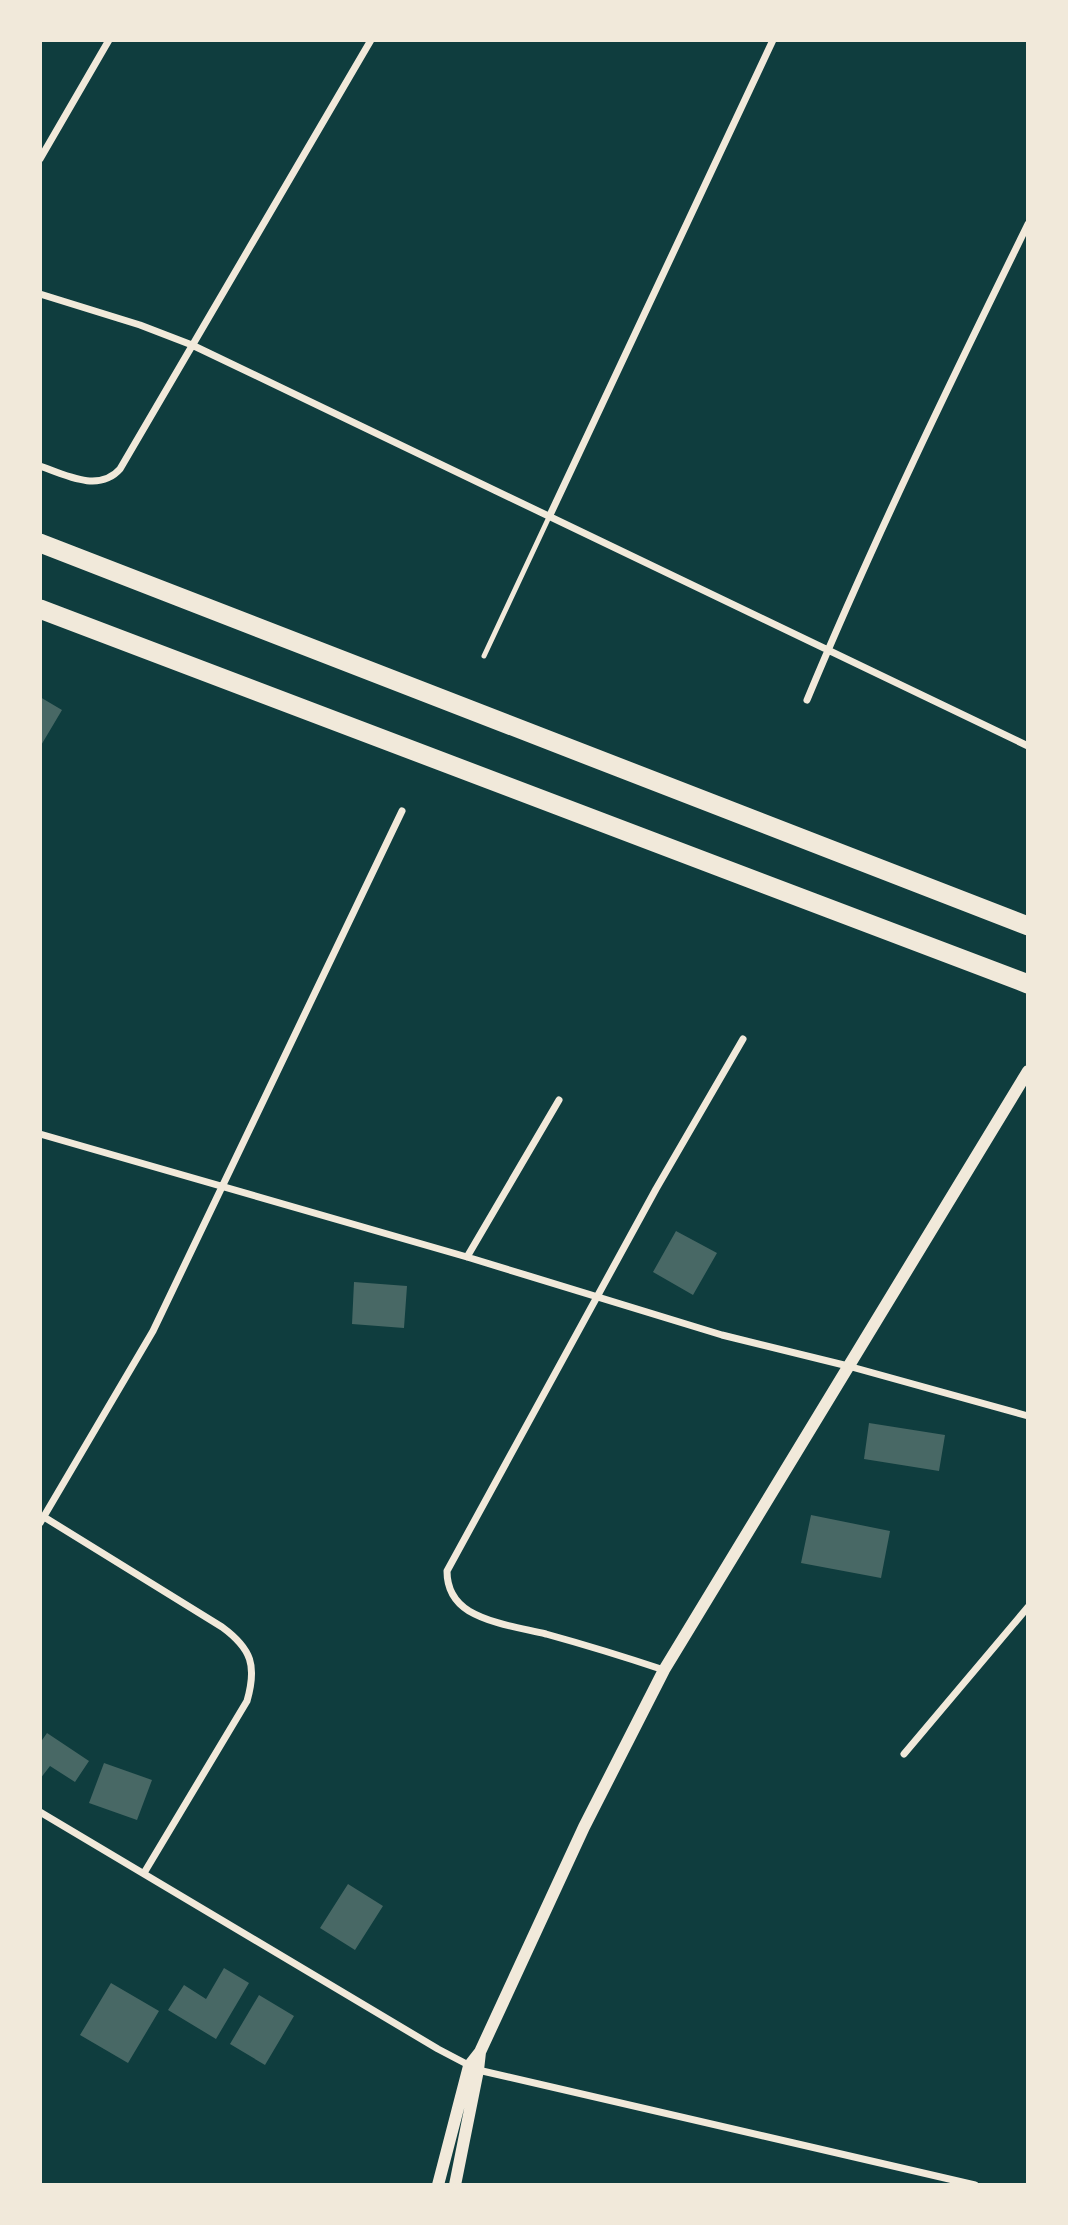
<svg xmlns="http://www.w3.org/2000/svg" width="1068" height="2225" font-family="Figtree,sans-serif">
  <style>
    .building { fill: #486865 }
    .lines { fill: none; stroke-linecap: round; stroke-linejoin: round }
    .service { stroke: #f1e9da; stroke-width: 5 }
    .minor { stroke: #f1e9da; stroke-width: 7 }
    .tertiary { stroke: #f1e9da; stroke-width: 12 }
    .motorway { stroke: #f1e9da; stroke-width: 19 }
  </style>
  <rect width="100%" height="100%" fill="#0f3d3e"/>
  <!-- building -->
  <path class="building" d="M40,697L62,710L40,747Z
    M676,1231L717,1253L693,1295L653,1272Z
    M354,1282L407,1286L404,1328L352,1324Z
    M869,1423L945,1435L939,1471L864,1459Z
    M811,1515L890,1531L881,1578L801,1563Z
    M47,1733L89,1761L75,1782L50,1766L40,1779V1743Z
    M104,1763L152,1780L137,1820L89,1803Z
    M348,1884L383,1906L355,1950L320,1928Z
    M224,1968L249,1983L216,2039L168,2010L184,1985L206,1999Z
    M111,1983L159,2011L128,2063L80,2035Z
    M259,1995L294,2016L265,2065L230,2044Z"/>
  <g class="lines">
    <!-- service -->
    <path class="service" d="M484,656L550,515"/>
    <!-- minor -->
    <path class="minor" d="M40,159L109,40
      M40,294L140,325L192,345L1028,746
      M40,466C65,475 99,493 120,469L371,40
      M550,515L773,40
      M807,700C874,539 951,381 1028,224
      M40,1134L467,1257L722,1335L848,1366L1028,1416
      M467,1257L559,1100
      M44,1517L222,1627C252,1649 257,1666 247,1701L144,1873
      M40,1523L153,1331L402,811
      M664,1670C625,1657 586,1645 546,1634C521,1628 491,1624 469,1611C453,1601 447,1588 447,1571L656,1189L743,1039
      M904,1754L1028,1607
      M40,1812L438,2049L478,2070L975,2185"/>
    <!-- tertiary -->
    <path class="tertiary" d="M438,2185L469,2066L480,2052L584,1827L664,1670L1028,1071
      M455,2185L478,2070L480,2052"/>
    <!-- motorway -->
    <path class="motorway" d="M40,543L1028,926
      M40,609L1028,984"/>
  </g>
  <!-- border -->
  <rect width="1068" height="2225" fill="none" stroke="#f1e9da" stroke-width="84"/>
</svg>
